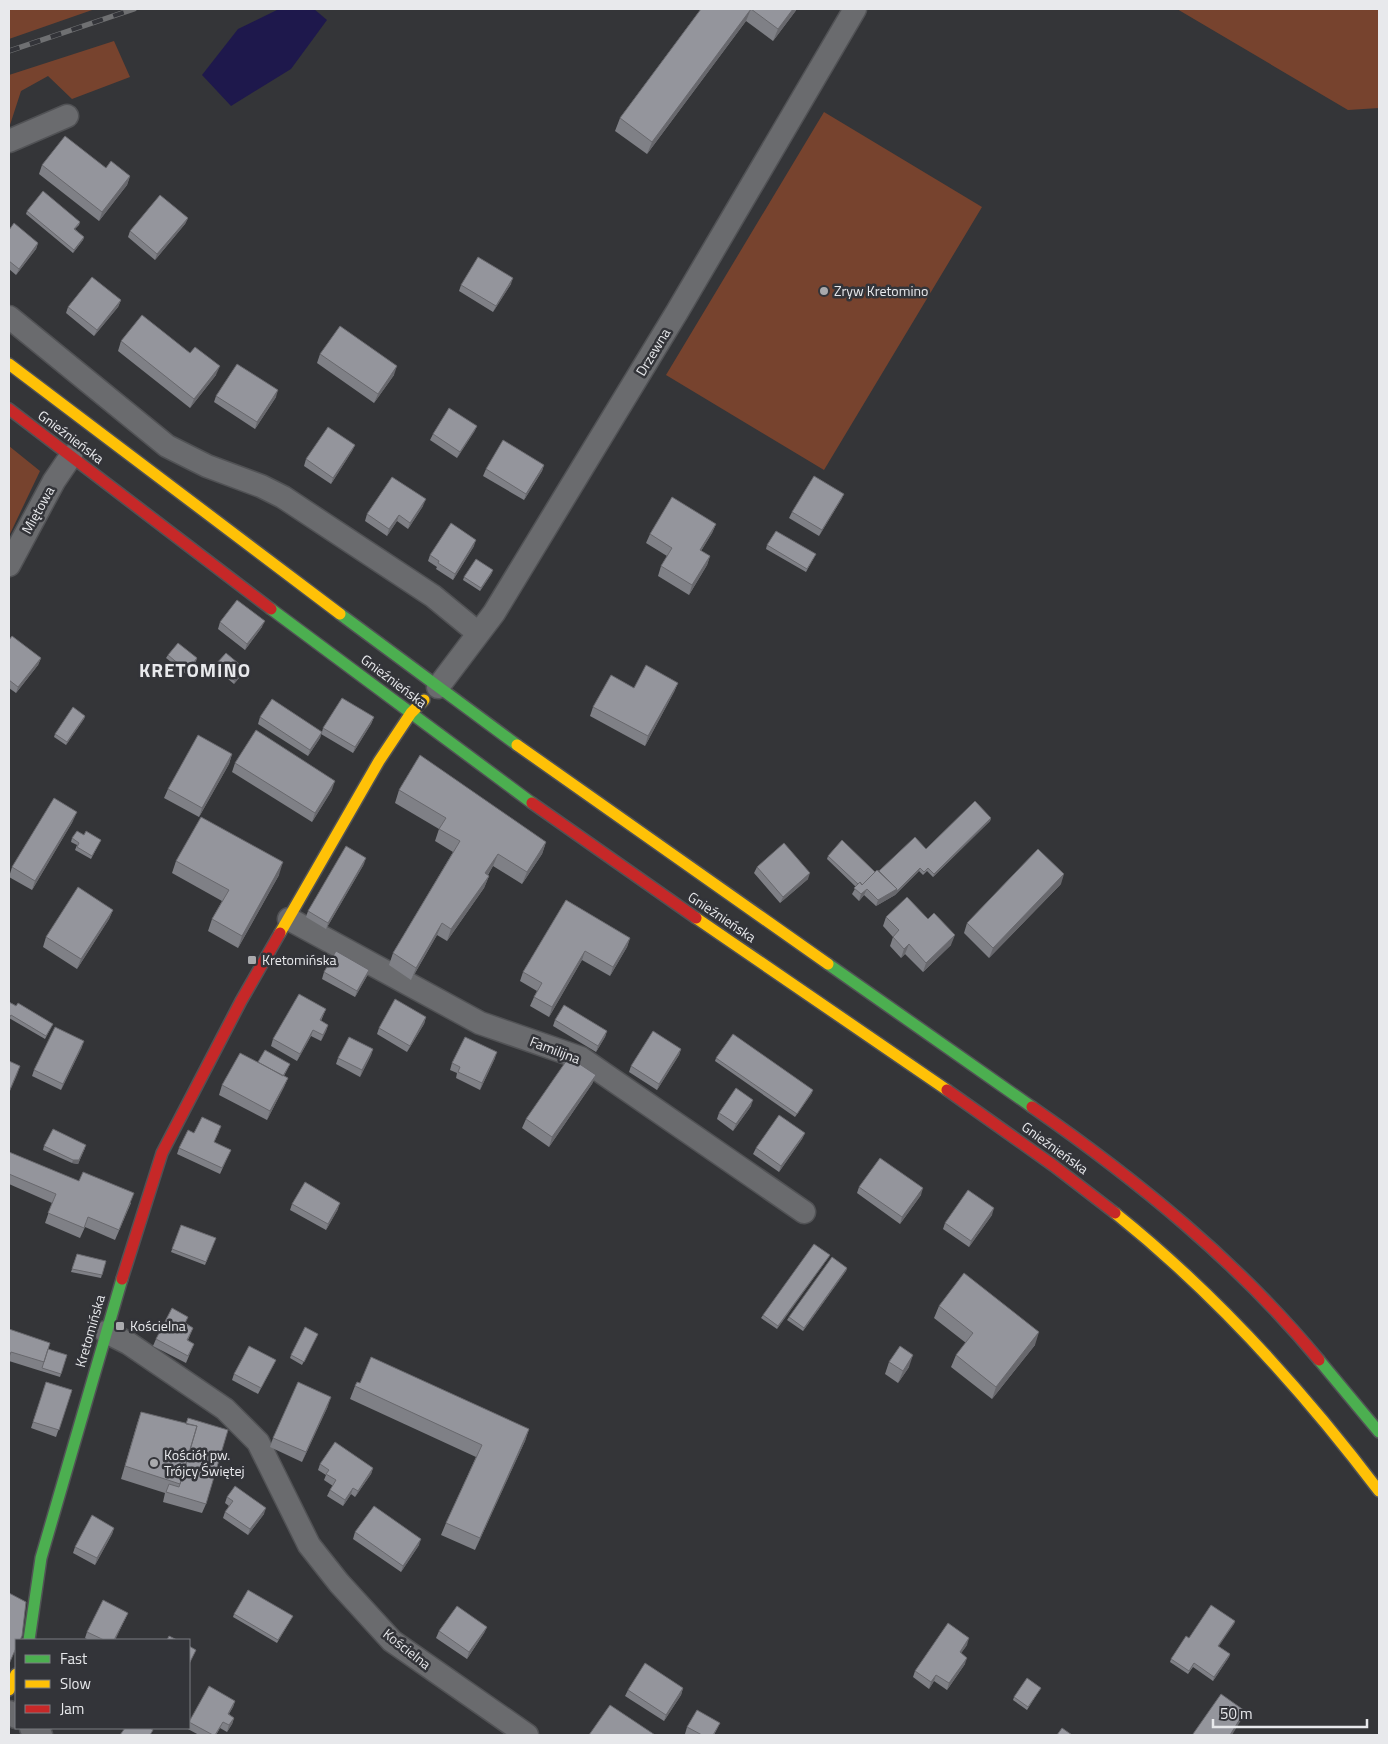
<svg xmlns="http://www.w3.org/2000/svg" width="1388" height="1744" font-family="'Titillium Web',sans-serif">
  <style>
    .green { fill: #77432e }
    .water { fill: #1e184c }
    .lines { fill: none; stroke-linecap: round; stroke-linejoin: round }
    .street-casing { stroke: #515255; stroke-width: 25 }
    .fast-casing { stroke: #515255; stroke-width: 14 }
    .slow-casing { stroke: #515255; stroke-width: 14 }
    .jam-casing { stroke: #515255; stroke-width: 14 }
    .street { stroke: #6a6b6e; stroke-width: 22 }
    .fast { stroke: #4caf50; stroke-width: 11 }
    .slow { stroke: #ffc107; stroke-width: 11 }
    .jam { stroke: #c62828; stroke-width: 11 }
    .rail-casing { stroke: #6f7072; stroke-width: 5.5 }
    .rail { stroke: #333439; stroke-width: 4; stroke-dasharray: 11; stroke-linecap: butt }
    .wall { fill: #7f8086 }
    .shaded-wall { fill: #68686d }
    .building { fill: #94959c; stroke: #68686d }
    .poi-dot { fill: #a9aaad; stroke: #333439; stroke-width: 2 }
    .labels { text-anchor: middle; stroke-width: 5; stroke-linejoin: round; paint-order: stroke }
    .poi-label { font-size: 14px; fill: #e8e9ec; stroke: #333439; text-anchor: start }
    .street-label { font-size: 14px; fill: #e8e9ec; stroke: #333439 }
    .district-label { font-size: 19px; font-weight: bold; letter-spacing: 1px; fill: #e8e9ec; stroke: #333439 }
  </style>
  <rect width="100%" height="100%" fill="#343538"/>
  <!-- green -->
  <path class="green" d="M9,9H95L9,39Z
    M1177,9H1379V108L1348,110Z
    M114,41L130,77L72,99L48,76L21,91L9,128V75Z
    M824,112L982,207L824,470L666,375Z
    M9,446L40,471L9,536Z"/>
  <!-- water -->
  <path class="water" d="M279,9H314L327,20L291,69L231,106L202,75L238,29Z"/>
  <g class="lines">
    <!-- street casing -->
    <g class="street-casing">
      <path id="street" d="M9,141L67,116
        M9,317L167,446L207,466L261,486L283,497L433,596L478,633
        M9,565L54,481L71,456
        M438,687L494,613L677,312L855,9
        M289,919L480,1023L581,1058L804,1212
        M106,1332L128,1343L225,1409L258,1442L309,1545L339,1583L392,1641L527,1735
        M9,1712L16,1717
        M31,1728L41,1735"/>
    </g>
    <!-- fast casing -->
    <g class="fast-casing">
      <path id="fast" d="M271,609L532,803
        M340,614L517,745
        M828,964L1032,1107
        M1319,1360L1379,1432
        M29,1640L41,1558L122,1279"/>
    </g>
    <!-- slow casing -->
    <g class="slow-casing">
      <path id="slow" d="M9,364L340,614
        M517,745L828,964
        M696,918L947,1090
        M280,933L379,761L411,713L424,700
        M1115,1213C1216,1294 1301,1388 1379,1491
        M9,1690L16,1674"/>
    </g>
    <!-- jam casing -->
    <g class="jam-casing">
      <path id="jam" d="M9,409L271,609
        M532,803L696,918
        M947,1090L1054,1166L1115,1213
        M1032,1107C1137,1180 1238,1262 1319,1360
        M122,1279L162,1153L241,1001L280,933"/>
    </g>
    <!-- street -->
    <use href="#street" class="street"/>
    <!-- fast -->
    <use href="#fast" class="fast"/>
    <!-- slow -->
    <use href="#slow" class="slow"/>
    <!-- jam -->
    <use href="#jam" class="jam"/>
    <!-- rail casing -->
    <g class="rail-casing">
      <path id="rail" d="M9,51L134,9"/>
    </g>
    <!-- rail -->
    <use href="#rail" class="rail"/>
  </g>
  <!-- wall -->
  <path class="wall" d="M701,9H797L773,41L746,21L647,154L615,131L620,118Z
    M42,165L106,168L130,176L127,185L99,221L39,174Z
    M27,211L80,222L79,225L75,229L84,237L83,240L73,253L26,214Z
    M188,218L185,224L155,260L128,237L130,231Z
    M9,230L38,243L36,249L16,275L9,269Z
    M511,284L493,312L459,291L461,285Z
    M121,300L118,307L94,336L66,313L68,307Z
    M121,341L216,375L190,408L118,351Z
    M320,354L394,375L374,403L317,363Z
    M216,396L276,397L255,429L214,402Z
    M477,426L474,432L457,458L430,440L433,434Z
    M355,445L352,451L331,484L304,466L306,459Z
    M544,465L542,471L524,500L483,476L486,469Z
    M844,494L841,500L819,536L789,518L792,512Z
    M423,506L408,529L397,521L387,536L365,521L367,514Z
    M716,524L712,533L701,551L710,556L707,565L689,595L658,576L661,566L667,556L646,543L650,534Z
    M767,545L816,554L806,572L766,549Z
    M474,546L453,580L436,569L437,567L428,561L430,555Z
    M492,573L480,591L463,580L464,577Z
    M220,622L262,627L245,650L218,629Z
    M9,640L41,658L38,665L16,693L9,688Z
    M168,655L197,658L196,661L186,674L166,658Z
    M216,664L245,669L244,672L234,684L215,668Z
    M678,683L674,692L645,746L590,716L593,707Z
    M85,716L84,719L66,745L54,737L55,734Z
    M260,717L322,732L323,728L374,717L371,724L353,753L321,734L320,738L308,756L258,724Z
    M232,754L229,764L199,817L164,798L168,789Z
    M235,763L332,790L312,822L232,772Z
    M399,790L546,842L542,854L522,884L493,866L488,875L489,876L484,888L447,941L437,935L411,980L389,965L393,953L453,852L435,841L439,829L395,803Z
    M991,818L990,821L933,877L927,871L923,875L919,871L895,895L876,906L864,895L859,901L852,894L856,887L827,859L828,856L875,872L926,849Z
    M73,821L32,890L9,877L12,867Z
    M84,835L101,840L91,859L75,850L77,845L71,842L72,838Z
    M176,861L279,875L238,948L208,931L212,919L222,901L172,873Z
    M364,864L326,929L306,917L308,911Z
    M757,867L808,879L780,903L754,873Z
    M1061,884L989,958L964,933L967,923Z
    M566,900L630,938L627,947L610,976L582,960L549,1017L530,1006L534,997L537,991L520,981L523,972Z
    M113,910L109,919L77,969L43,947L46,937Z
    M886,917L928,919L951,945L923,972L905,954L901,958L890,946L893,937L883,926Z
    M369,970L367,976L355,997L322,979L324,972Z
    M9,1002L53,1024L45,1039L9,1018V1019Z
    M326,1009L321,1021L328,1025L326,1031L321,1041L311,1036L297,1061L271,1046L273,1039Z
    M426,1017L424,1024L407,1052L377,1034L379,1028Z
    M555,1020L607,1031L605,1037L596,1052L553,1026Z
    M82,1047L61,1090L32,1076L34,1070Z
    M373,1049L371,1055L360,1077L336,1064L338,1058Z
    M681,1049L679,1055L657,1090L629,1072L631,1066Z
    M495,1058L480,1090L456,1078L457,1073L450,1070L452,1063Z
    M716,1058L812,1093L795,1117L715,1061Z
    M258,1062L290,1064L284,1076L288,1078L284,1087L267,1120L219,1095L222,1085Z
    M596,1075L592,1084L549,1147L522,1128L526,1119Z
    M751,1106L733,1131L717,1119L719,1113Z
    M219,1132L214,1142L231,1150L220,1174L177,1154L179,1148L194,1133Z
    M805,1133L802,1139L779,1172L753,1154L756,1148Z
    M44,1146L85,1148L78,1164L72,1163L43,1150Z
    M9,1152L131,1203L115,1240L85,1227L80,1238L45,1223L52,1203L9,1184Z
    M859,1187L921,1195L900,1224L857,1193Z
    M292,1204L338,1209L326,1230L290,1210Z
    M992,1215L969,1247L943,1229L945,1223Z
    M181,1225L216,1238L205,1265L171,1252Z
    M77,1254L106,1261L101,1278L71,1272Z
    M830,1255L828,1258L777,1329L761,1318L763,1315Z
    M847,1268L846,1271L803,1331L787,1320L789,1317Z
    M939,1306L1035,1345L992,1399L951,1367L956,1355L966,1343L934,1318Z
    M186,1323L193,1328L188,1340L194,1344L186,1363L153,1346L156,1339Z
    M9,1329L48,1349L67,1355L60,1377L9,1361Z
    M318,1334L302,1365L290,1358L291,1355Z
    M276,1360L273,1366L258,1394L232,1380L234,1374Z
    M889,1362L909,1367L898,1383L885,1374Z
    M46,1382L72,1390L56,1437L31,1428Z
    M360,1383L529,1429L525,1441L475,1550L441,1535L446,1523L476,1457L350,1399L355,1386Z
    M328,1406L302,1462L270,1447L273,1438Z
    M141,1412L186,1424L188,1418L206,1504L202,1513L163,1502L165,1493L121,1479L137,1424Z
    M320,1464L373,1468L371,1474L355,1497L351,1494L343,1506L327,1496L330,1490L333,1486L324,1480L326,1475L318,1470Z
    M227,1497L264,1514L248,1535L223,1518L225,1512L229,1506L225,1503Z
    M114,1528L112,1534L95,1565L73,1553L75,1547Z
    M355,1532L419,1545L401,1572L353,1539Z
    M128,1613L115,1640H89L85,1638L87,1632Z
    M234,1614L293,1616L277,1643L233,1617Z
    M1235,1621L1234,1624L1218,1646L1230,1654L1229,1657L1213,1681L1193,1667L1188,1674L1170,1662L1171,1659L1189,1638Z
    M487,1627L484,1633L467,1659L436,1638L439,1631Z
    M967,1645L961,1653L965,1664L947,1690L934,1681L929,1689L913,1677L915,1671Z
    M683,1688L681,1695L664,1721L625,1696L628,1690Z
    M1041,1688L1039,1691L1027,1710L1013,1700L1014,1697Z
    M235,1701L233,1707L229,1714L234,1718L232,1724L227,1732L220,1728L216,1735H199L186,1728H189V1721Z
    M720,1723L714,1735H688L685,1734L687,1727Z"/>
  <!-- shaded-wall -->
  <path class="shaded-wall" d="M751,9L746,21L647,154L652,142Z
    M793,9H797L773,41L778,29Z
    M130,176L127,185L99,221L102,212Z
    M188,218L185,224L155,260L157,254Z
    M84,237L83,240L73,253L74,250Z
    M38,243L36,249L16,275L19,269Z
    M513,278L511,284L493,312L496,306Z
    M121,300L118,307L94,336L97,330Z
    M220,366L216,375L190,408L194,399Z
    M397,366L394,375L374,403L378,394Z
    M278,390L276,397L255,429L257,422Z
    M477,426L474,432L457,458L460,452Z
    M355,445L352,451L331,484L333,478Z
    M544,465L542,471L524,500L526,494Z
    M844,494L841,500L819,536L822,530Z
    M426,499L423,506L408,529L410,523Z
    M399,515L397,521L387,536L389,529Z
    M716,524L712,533L696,559L700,550Z
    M476,540L474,546L453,580L455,574Z
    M710,556L707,565L689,595L692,585Z
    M493,570L492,573L480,591L481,588Z
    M265,621L262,627L245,650L247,644Z
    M41,658L38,665L16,693L18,687Z
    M197,658L196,661L186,674L187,671Z
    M245,669L244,672L234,684L235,681Z
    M678,683L674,692L645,746L648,736Z
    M85,716L84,719L66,745L67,742Z
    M374,717L371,724L353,753L355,747Z
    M322,732L320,738L308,756L310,750Z
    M232,754L229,764L199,817L202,808Z
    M335,781L332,790L312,822L315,813Z
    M77,812L73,821L32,890L35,881Z
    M991,818L990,821L933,877L934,874Z
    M546,842L542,854L522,884L527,872Z
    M498,854L493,866L481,885L485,873Z
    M366,858L364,864L326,929L328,923Z
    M283,862L279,875L238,948L242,936Z
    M920,868L919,871L895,895L896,892Z
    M810,873L808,879L780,903L783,897Z
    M1064,874L1061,884L989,958L993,948Z
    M489,876L484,888L447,941L451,929Z
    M867,889L864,895L859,901L861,894Z
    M897,889L895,895L876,906L878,900Z
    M113,910L109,919L77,969L81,959Z
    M442,923L437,935L411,980L416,968Z
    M955,935L951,945L923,972L926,963Z
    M630,938L627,947L610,976L613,967Z
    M909,944L905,954L901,958L904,949Z
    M585,951L582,960L549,1017L552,1007Z
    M369,970L367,976L355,997L357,991Z
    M426,1017L424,1024L407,1052L410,1046Z
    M328,1025L326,1031L321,1041L323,1035Z
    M313,1030L311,1036L297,1061L300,1054Z
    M607,1031L605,1037L596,1052L598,1046Z
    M84,1041L82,1047L61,1090L63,1084Z
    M373,1049L371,1055L360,1077L362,1070Z
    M681,1049L679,1055L657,1090L659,1084Z
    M497,1052L495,1058L480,1090L482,1083Z
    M20,1066L17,1075L9,1093V1092Z
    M596,1075L592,1084L549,1147L552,1137Z
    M288,1078L284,1087L267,1120L270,1111Z
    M813,1090L812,1093L795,1117Z
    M753,1100L751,1106L733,1131L736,1124Z
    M805,1133L802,1139L779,1172L781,1166Z
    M85,1148L78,1164L72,1163L73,1160Z
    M923,1188L921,1195L900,1224L902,1217Z
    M340,1203L338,1209L326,1230L328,1224Z
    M994,1208L992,1215L969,1247L971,1241Z
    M830,1255L828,1258L777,1329L778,1326Z
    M847,1268L846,1271L803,1331L804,1328Z
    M1039,1332L1035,1345L992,1399L996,1387Z
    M913,1355L909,1367L898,1383L903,1371Z
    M331,1397L328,1406L302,1462L306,1452Z
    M529,1429L525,1441L475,1550L480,1538Z
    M373,1468L371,1474L355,1497L358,1491Z
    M353,1488L351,1494L343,1506L345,1500Z
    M266,1508L264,1514L248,1535L250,1529Z
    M114,1528L112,1534L95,1565L97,1558Z
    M421,1539L419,1545L401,1572L403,1566Z
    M128,1613L115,1640H114Z
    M1235,1621L1234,1624L1217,1649L1218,1646Z
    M487,1627L484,1633L467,1659L469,1652Z
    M969,1638L967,1645L957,1659L960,1652Z
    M1230,1654L1229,1657L1213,1681L1214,1677Z
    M967,1658L965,1664L947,1690L949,1683Z
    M936,1675L934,1681L929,1689L931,1682Z
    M683,1688L681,1695L664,1721L666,1715Z
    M235,1701L233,1707L225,1720L228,1714Z
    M1245,1711L1243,1717L1232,1735H1230Z
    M234,1718L232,1724L227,1732L229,1725Z
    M223,1722L220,1728L216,1735H215Z"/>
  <!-- building -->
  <path class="building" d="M701,9H751L652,142L620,118Z
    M751,9H793L778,29Z
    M65,136L106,168L111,161L130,176L102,212L42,165Z
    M43,191L80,222L74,229L84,237L74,250L27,211Z
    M160,195L188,218L157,254L130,231Z
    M14,223L38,243L19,269L9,261V230Z
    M478,257L513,278L496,306L461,285Z
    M92,277L121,300L97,330L68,307Z
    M142,315L190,353L195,347L220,366L194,399L121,341Z
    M340,326L397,366L378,394L320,354Z
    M237,364L278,390L257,422L216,396Z
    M449,408L477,426L460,452L433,434Z
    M328,427L355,445L333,478L306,459Z
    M503,440L544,465L526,494L486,469Z
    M814,476L844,494L822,530L792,512Z
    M392,477L426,499L410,523L399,515L389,529L367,514Z
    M672,497L716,524L700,550L710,556L692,585L661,566L672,548L650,534Z
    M451,523L476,540L455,574L438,563L439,561L430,555Z
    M776,531L816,554L807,569L767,545Z
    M476,559L493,570L481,588L464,577Z
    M237,600L265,621L247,644L220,622Z
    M12,636L41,658L18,687L9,680V640Z
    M178,643L197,658L187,671L168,655Z
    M226,653L245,669L235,681L216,664Z
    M646,665L678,683L648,736L593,707L611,675L634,688Z
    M342,698L374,717L355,747L323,728Z
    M272,699L322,732L310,750L260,717Z
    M73,707L85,716L67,742L55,734Z
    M256,730L335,781L315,813L235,763Z
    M198,735L232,754L202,808L168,789Z
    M420,755L546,842L527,872L498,854L485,873L489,876L451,929L442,923L416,968L393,953L460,841L439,829L446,818L399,790Z
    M54,798L77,812L35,881L12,867Z
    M975,801L991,818L934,874L928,868L924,872L920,868L896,892L897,889L879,871L915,837L926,849Z
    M201,817L283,862L242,936L212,919L229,890L176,861Z
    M77,831L84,835L86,831L101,840L92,856L77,847L79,843L72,838Z
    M842,840L875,872L862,885L860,882L858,884L828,856Z
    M784,843L810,873L783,897L757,867Z
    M346,846L366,858L328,923L308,911Z
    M1038,849L1064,874L993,948L967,923Z
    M877,870L897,889L878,900L867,889L861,894L854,888L860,882L862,885Z
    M78,887L113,910L81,959L46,937Z
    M907,897L928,919L934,913L955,935L926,963L909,944L904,949L893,937L899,930L886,917Z
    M566,900L630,938L613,967L585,951L552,1007L534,997L542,983L523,972Z
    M336,951L369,970L357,991L324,972Z
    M299,994L326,1009L320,1020L328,1025L323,1035L313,1030L300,1054L273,1039Z
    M395,999L426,1017L410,1046L379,1028Z
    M9,1002L16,1006L18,1003L53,1024L46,1036L11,1015L9,1018Z
    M564,1005L607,1031L598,1046L555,1020Z
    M55,1027L84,1041L63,1084L34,1070Z
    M653,1031L681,1049L659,1084L631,1066Z
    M733,1034L813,1090L797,1114L716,1058Z
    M349,1037L373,1049L362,1070L338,1058Z
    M465,1037L497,1052L482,1083L458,1072L460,1067L452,1063Z
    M265,1050L290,1064L283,1076L258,1062Z
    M240,1053L288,1078L270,1111L222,1085Z
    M569,1057L596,1075L552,1137L526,1119Z
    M9,1061L20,1066L9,1092Z
    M736,1088L753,1100L736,1124L719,1113Z
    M779,1115L805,1133L781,1166L756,1148Z
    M202,1117L221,1126L214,1142L231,1150L222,1168L179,1148L188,1130L194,1133Z
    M53,1129L86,1145L79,1160H73L44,1146Z
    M9,1152L79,1181L83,1172L134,1193L119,1230L88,1217L84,1228L48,1213L56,1194L9,1174Z
    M880,1158L923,1188L902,1217L859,1187Z
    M305,1182L340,1203L328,1224L292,1204Z
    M968,1190L994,1208L971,1241L945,1223Z
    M181,1225L216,1238L206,1262L172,1249Z
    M814,1244L830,1255L778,1326L763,1315Z
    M77,1254L106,1261L102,1275L72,1269Z
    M832,1257L847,1268L804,1328L789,1317Z
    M964,1273L1039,1332L996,1387L956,1355L973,1333L939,1306Z
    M172,1308L188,1317L185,1323L193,1328L187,1340L194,1344L188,1356L156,1339Z
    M305,1327L318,1334L304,1362L291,1355Z
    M9,1329L50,1343L44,1362L11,1352L9,1357Z
    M249,1346L276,1360L261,1388L234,1374Z
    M900,1346L913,1355L903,1371L889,1362Z
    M48,1349L67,1355L61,1374L42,1368Z
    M371,1357L529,1429L480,1538L446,1523L482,1445L355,1386L357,1382L360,1383Z
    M46,1382L72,1390L59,1430L33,1422Z
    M298,1382L331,1397L306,1452L273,1438Z
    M141,1412L197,1426L180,1484L125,1466Z
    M188,1418L228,1430L206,1504L166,1492L169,1484L179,1487L180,1484L197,1426L186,1424Z
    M335,1442L373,1468L358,1491L353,1488L345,1500L330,1490L336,1480L326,1474L329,1470L320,1464Z
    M235,1486L266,1508L250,1529L225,1512L233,1501L227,1497Z
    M374,1506L421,1539L403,1566L355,1532Z
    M92,1515L114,1528L97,1558L75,1547Z
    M248,1590L293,1616L278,1640L234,1614Z
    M9,1593L26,1602L22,1636L20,1640H16V1648L9,1664Z
    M103,1600L128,1613L114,1640H104L87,1632Z
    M1211,1605L1235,1621L1218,1646L1230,1654L1214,1677L1194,1663L1189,1671L1171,1659L1186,1636L1189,1638Z
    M457,1606L487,1627L469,1652L439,1631Z
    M948,1623L969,1638L960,1652L967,1658L949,1683L936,1675L931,1682L915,1671Z
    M169,1636L177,1640H167Z
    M189,1646L196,1650L189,1664Z
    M645,1663L683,1688L666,1715L628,1690Z
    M1027,1678L1041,1688L1028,1707L1014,1697Z
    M209,1686L235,1701L228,1714L234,1718L229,1725L223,1722L215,1735H213L189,1722Z
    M1221,1694L1245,1711L1230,1735H1194L1193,1734Z
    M610,1705L655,1735H589Z
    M697,1710L720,1723L713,1735H702L687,1727Z
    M125,1728H150L153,1730L150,1735H120Z
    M1062,1728L1072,1735H1057Z"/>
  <!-- markers -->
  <g class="poi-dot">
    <circle cx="824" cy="291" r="5"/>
    <rect x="247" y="955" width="10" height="10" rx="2.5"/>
    <rect x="115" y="1321" width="10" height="10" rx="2.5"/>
    <circle cx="154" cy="1463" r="5"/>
  </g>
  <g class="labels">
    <!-- poi labels -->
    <g class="poi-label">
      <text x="834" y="296">Zryw Kretomino</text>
      <text x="262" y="965">Kretomińska</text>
      <text x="130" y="1331">Kościelna</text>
      <text x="164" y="1460">Kościół pw.<tspan x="164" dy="16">Trójcy Świętej</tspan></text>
    </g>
    <!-- street labels -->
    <g class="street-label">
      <text transform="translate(653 352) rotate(-59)" y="5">Drzewna</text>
      <text transform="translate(71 437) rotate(37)" y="5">Gnieźnieńska</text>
      <text transform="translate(38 510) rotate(-61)" y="5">Miętowa</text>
      <text transform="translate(394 681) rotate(37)" y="5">Gnieźnieńska</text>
      <text transform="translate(722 917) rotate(34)" y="5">Gnieźnieńska</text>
      <text transform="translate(555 1050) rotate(21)" y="5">Familijna</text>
      <text transform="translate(1055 1148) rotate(36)" y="5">Gnieźnieńska</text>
      <text transform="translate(90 1331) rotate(-74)" y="5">Kretomińska</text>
      <text transform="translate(407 1649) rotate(38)" y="5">Kościelna</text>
    </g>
    <!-- district labels -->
    <g class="district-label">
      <text x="195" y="677">KRETOMINO</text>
    </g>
  </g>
  <!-- border -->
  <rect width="1388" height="1744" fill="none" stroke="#e8e9ec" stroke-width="20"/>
  <!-- legend -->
  <rect x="15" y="1639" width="175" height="90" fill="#333439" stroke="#7b7c81"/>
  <rect x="25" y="1655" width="25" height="8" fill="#4caf50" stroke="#7b7c81"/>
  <text x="60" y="1664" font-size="15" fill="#e8e9ec">Fast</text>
  <rect x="25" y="1680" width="25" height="8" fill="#ffc107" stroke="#7b7c81"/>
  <text x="60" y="1689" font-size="15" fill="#e8e9ec">Slow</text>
  <rect x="25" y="1705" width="25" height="8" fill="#c62828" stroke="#7b7c81"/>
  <text x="60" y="1714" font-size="15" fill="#e8e9ec">Jam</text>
  <!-- scale -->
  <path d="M1213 1719v8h154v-8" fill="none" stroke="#e8e9ec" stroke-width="2.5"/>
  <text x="1220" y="1719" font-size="15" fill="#e8e9ec" stroke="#333439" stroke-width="4" paint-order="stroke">50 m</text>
</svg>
